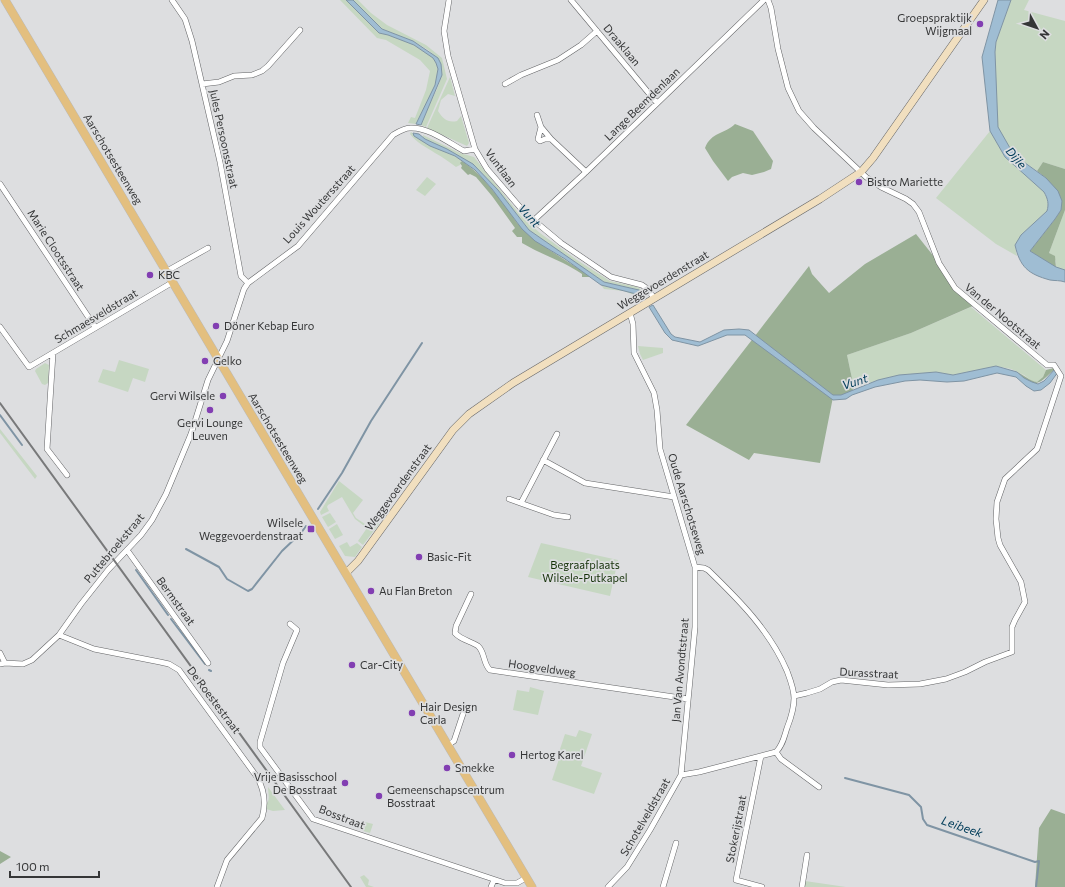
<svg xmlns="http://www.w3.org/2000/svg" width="1065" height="887" font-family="Commissioner,sans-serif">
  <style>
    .green { fill: #c6d7c2 }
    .forest { fill: #9aaf94 }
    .water { fill: #9fbdd3; stroke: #7f94a4 }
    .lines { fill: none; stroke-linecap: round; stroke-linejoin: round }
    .stream { stroke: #7f94a4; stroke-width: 2 }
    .street-casing { stroke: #636466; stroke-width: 6 }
    .secondary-casing { stroke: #636466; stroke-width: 8 }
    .primary-casing { stroke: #babbbb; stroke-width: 9 }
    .street { stroke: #fff; stroke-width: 5 }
    .secondary { stroke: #f1dfbf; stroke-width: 7 }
    .primary { stroke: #e3bf7f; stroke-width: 8 }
    .rail { stroke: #78797a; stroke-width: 2 }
    .poi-dot { fill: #823eb2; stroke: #dddee0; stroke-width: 1.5 }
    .labels { text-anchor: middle; stroke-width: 3.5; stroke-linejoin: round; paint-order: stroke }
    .poi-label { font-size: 11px; fill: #353637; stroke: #dddee0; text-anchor: start }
    .street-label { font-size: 11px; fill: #353637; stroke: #dddee0 }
    .park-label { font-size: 11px; fill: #143108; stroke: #dddee0 }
    .water-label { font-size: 12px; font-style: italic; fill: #023d5a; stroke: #dddee0 }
  </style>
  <rect width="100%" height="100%" fill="#dddee0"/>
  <!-- green -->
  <path class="green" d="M340,0H346L379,33L388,35L414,45L433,58L436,63L438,69L435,85L416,124L408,123L411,117L415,118L426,90L430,71L420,60L386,40L377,38Z
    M353,0H358L371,13L387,25L426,45L442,58L447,79L426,127L421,125V123L437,89L442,75V70L439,60L428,50L413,41L382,29Z
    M1011,0H1029L1024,10L1065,21V169L1043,162L1037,171L1021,160L1010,148L997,126L995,52L996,42Z
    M450,77L455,96L448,94L441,100L438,111C443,119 448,123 457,121L461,116L469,143L467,146L427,128Z
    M990,131L1005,157L1044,192C1048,199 1049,204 1047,211L1021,235L1015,245L1017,256L996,244L936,198Z
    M411,132L430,146L452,154L462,161L460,165L456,167C449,162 443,157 435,153C426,147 417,143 410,134Z
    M423,135L460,153L474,157L521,216L540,233L577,260L610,281L637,287L642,290V292L635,289L604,282L529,230L498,190L473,164L425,139L423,138Z
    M427,177L436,184L425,196L416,190Z
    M1065,210V270L1056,268V261L1049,253Z
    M601,285C613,290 628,289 640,295L639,297L636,298L634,295L624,291L604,289Z
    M971,307L1046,370L1043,377L1037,382L1032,381L1024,375L1011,369L996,366L953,375L936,372L899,375L878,380L854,388L847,355L911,333Z
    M638,346L663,348V353L643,360L640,354Z
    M119,360L149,369L145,382L133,378L128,392L98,382L103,369L115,372Z
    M45,363L49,365L48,383L45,385L42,384L35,371L36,369Z
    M0,429L37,476L35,479L0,433Z
    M339,481L363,500L353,513L356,518L368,526L373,520L379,524L363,545L358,541L367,528L355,519L342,497L328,505L327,507L329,511L321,515L320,512Z
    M330,513L336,522L328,527L322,517Z
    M337,524L343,535L335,539L329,529Z
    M347,542L350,547L357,543L362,547L355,557L345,556L339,546Z
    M541,543L618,560L610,596L528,577Z
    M530,687L544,691L538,715L513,710L517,690L529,692Z
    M579,730L592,734L581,766L602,773L594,794L552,780L559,759L557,758L565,734L576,737Z
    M268,787L285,810L273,811L266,809L265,806C271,799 268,795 268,787Z
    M365,822L373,824L370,833L363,831Z
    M364,875L369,880L368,885L374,887H366L360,877Z
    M805,881L846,887H804Z"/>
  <!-- forest -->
  <path class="forest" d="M735,124L753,131L773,161L771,169L764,172L752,175L743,173L732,177L728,181L713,161L705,148C711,132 725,134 735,124Z
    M462,161C480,173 493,190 506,207C511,213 514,220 519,225C539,246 567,260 591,277H582V274C563,261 542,255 522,243V237H517L512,231L515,228L492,196L476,177L470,174L468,175L461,168L462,166L460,163Z
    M1043,162L1065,169V210L1049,253L1055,256L1056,268L1030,251L1055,219L1061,210L1046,178L1037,171Z
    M916,234L939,263L955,288L975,305L911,333L847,355L854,388C850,395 840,396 833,397L820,463L754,453L749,460L686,425L809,266L812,274L829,293L865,264Z
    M1054,368L1055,369C1038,384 1037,390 1017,372C1024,375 1030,381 1037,382L1043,377L1046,370Z
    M1051,809L1065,814V887H1035L1039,828Z
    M0,851L11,857L0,864Z"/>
  <!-- water -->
  <path class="water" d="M346,0H353L382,29L413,41L438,58L441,64L442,75L421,125L416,124L435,85L438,69L436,63L433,58L414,45L388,35L379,33Z
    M998,0H1011L996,42L995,52L998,127L1010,148L1021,160L1046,178L1058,191L1062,201L1061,210L1055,219L1030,251L1056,267L1065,270V282C1059,280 1056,281 1050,280C1028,274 1020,267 1015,245L1021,235L1047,211C1049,204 1048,199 1044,192L1005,157L990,131L982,57Z
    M413,133L419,134L425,139L447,149L473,164L498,190L529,230L604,282L639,290L642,292L640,295L601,285L565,259L535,241L522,229L492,189L475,170L455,156L430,146L414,136Z
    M653,305L671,334L675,337L700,342L724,330L739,329L749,330L833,395H841L878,380L899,375L936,372L953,375L996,366L1017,372L1024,378L1032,382L1038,384L1044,381L1055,369L1058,372L1050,383L1041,390L1034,391L1026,386L1016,377L997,373L964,381L947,382L920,380L905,381L875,387L852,395L846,399L833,400L745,335H727L698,346L672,340L665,333L649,307Z"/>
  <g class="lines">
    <!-- stream -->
    <path class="stream" d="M0,415L22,445
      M318,509L342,473L371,421L422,343
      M186,549L219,567L227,579L248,591L252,589L282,551L301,533L306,526
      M136,570L168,615
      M171,619L205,664
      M209,670L211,671
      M845,778L909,795L921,807L923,819L927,825L1035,862L1039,861L1036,887"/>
    <!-- street casing -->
    <g class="street-casing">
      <path id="street" d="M172,0L185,19L192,41L220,162L241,276L248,283
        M449,0L444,31L448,56L475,149L487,169L525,213L561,243L611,277L642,285L649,290L654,299
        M571,0L657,103
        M768,0L771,8L778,49L788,88L799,111L814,128L866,177L881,187L906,199L913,204L919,212L939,263L955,288L1047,365H1054L1061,376L1037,449L1005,479L997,502L996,519L998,538L1000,545L1021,582L1025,602L1015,620L1012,627V652L985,662L965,672L946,679L920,684L888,685L841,680L832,682L820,689L807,693L794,696
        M202,84L219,82L234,76L252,75L262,71L268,66L300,30
        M505,84L521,75L558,60L581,45L597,31
        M537,115L541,127L538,139L540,141L545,139H551L586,172
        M541,127L551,139
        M0,184L95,327
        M533,221L586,172L764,0
        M167,271L208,248
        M630,313L633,324L634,353L654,393L657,410L660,449L695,567L704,568L708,570C739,600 770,631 787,671C790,679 794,689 794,698C794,708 791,718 787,728C784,737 783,745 776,752
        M0,327L29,367L173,282
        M53,353L47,449L67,475
        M543,460L585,483L674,497
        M509,499L554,515L568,517
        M521,503L557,434
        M127,550L208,663
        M471,594L456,626L455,633C461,640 471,641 478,646C485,652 483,664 490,670L688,699
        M290,624L297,630L283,663L260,742V747L313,819L505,883H517L526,878
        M59,635L94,649L160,662L169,664L179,670L257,777C264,789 266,804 262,818L227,860L217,887
        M0,653L5,663
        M0,664L5,663L23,664L32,660L59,635L81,604L108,570L141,535L152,520L166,494L191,434L208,380L227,341L244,289L248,283L298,246L393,135C398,132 404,128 410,128C429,127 449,143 464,151L475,149
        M448,745L454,741L463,714
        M776,752L781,759L819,787
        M761,756L736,880L762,887
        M681,775L699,772L776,752
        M491,887L494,880
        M608,887L627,867L650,830L681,775L695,627V567
        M663,887L676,843
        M802,887L807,855"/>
    </g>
    <!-- secondary casing -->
    <g class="secondary-casing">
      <path id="secondary" d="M346,573L358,561L453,430L469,414L513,383L820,199L861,172L873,158L984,0"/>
    </g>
    <!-- primary casing -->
    <g class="primary-casing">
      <path id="primary" d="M5,0L532,887"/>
    </g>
    <!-- street -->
    <use href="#street" class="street"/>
    <!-- secondary -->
    <use href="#secondary" class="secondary"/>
    <!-- primary -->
    <use href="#primary" class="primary"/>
    <!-- rail -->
    <path class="rail" d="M0,403L351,887"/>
  </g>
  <!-- markers -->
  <g class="poi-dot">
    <circle cx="980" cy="24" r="4"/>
    <circle cx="859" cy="182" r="4"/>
    <circle cx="150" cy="275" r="4"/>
    <circle cx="216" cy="326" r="4"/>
    <circle cx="205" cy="361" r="4"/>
    <circle cx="223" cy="396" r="4"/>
    <circle cx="210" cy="410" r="4"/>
    <rect x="307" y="525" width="8" height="8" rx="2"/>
    <circle cx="419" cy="557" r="4"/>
    <circle cx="371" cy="591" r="4"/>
    <circle cx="352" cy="665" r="4"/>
    <circle cx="412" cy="713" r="4"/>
    <circle cx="512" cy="755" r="4"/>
    <circle cx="447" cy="768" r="4"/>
    <circle cx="345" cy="783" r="4"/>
    <circle cx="379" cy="796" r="4"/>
  </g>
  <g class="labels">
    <!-- poi labels -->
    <g class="poi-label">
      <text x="972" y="22" text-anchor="end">Groepspraktijk<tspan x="972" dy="13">Wijgmaal</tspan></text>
      <text x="867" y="186">Bistro Mariette</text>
      <text x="158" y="279">KBC</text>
      <text x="224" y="330">Döner Kebap Euro</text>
      <text x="213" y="365">Gelko</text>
      <text x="215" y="400" text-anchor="end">Gervi Wilsele</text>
      <text x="210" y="427" text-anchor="middle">Gervi Lounge<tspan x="210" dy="13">Leuven</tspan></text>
      <text x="303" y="527" text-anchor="end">Wilsele<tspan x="303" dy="13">Weggevoerdenstraat</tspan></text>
      <text x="427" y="561">Basic-Fit</text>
      <text x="379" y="595">Au Flan Breton</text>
      <text x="360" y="669">Car-City</text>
      <text x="420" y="711">Hair Design<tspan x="420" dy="13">Carla</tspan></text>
      <text x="520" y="759">Hertog Karel</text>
      <text x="455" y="772">Smekke</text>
      <text x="337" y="781" text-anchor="end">Vrije Basisschool<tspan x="337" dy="13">De Bosstraat</tspan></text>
      <text x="387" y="794">Gemeenschapscentrum<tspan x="387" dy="13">Bosstraat</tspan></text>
    </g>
    <!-- street labels -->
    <g class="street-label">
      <text transform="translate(622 45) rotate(50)" y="4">Draaklaan</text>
      <text transform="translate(642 104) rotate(-44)" y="4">Lange Beemdenlaan</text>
      <text transform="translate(224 139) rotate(78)" y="4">Jules Persoonsstraat</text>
      <text transform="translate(113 159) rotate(59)" y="4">Aarschotsesteenweg</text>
      <text transform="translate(501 168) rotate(53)" y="4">Vuntlaan</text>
      <text transform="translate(319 204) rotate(-48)" y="4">Louis Woutersstraat</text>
      <text transform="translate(56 250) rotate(57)" y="4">Marie Clootsstraat</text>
      <text transform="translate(663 280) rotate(-31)" y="4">Weggevoerdenstraat</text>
      <text transform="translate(96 316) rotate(-31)" y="4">Schmaesveldstraat</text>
      <text transform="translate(1003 316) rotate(40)" y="4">Van der Nootstraat</text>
      <text transform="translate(278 438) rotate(59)" y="4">Aarschotsesteenweg</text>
      <text transform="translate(398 487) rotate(-54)" y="4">Weggevoerdenstraat</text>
      <text transform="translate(687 504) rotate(73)" y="4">Oude Aarschotseweg</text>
      <text transform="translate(114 548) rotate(-50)" y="4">Puttebroekstraat</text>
      <text transform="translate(176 601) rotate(54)" y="4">Bermstraat</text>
      <text transform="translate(542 668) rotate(8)" y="4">Hoogveldweg</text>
      <text transform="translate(680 670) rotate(-85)" y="4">Jan Van Avondtstraat</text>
      <text transform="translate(869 673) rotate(3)" y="4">Durasstraat</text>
      <text transform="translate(214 700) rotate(53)" y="4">De Roestestraat</text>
      <text transform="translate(342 817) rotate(21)" y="4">Bosstraat</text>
      <text transform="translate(645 817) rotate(-60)" y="4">Schotelveldstraat</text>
      <text transform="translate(736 829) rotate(-79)" y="4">Stokerijstraat</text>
    </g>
    <!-- park labels -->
    <g class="park-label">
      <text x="585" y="569">Begraafplaats<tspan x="585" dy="13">Wilsele-Putkapel</tspan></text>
    </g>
    <!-- water labels -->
    <g class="water-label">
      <text transform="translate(1016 158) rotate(49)" y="4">Dijle</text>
      <text transform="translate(529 216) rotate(48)" y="4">Vunt</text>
      <text transform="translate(855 382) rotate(-18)" y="4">Vunt</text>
      <text transform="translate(962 827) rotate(19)" y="4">Leibeek</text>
    </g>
  </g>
  <!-- north arrow -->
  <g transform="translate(1037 28) rotate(130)" stroke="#dddee0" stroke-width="3" paint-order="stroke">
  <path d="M0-3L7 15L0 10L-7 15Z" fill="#353637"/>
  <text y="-6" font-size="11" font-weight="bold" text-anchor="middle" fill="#353637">N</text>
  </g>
  <!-- scale -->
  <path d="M10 871v6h89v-6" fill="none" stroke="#353637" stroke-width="2"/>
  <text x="16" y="871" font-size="12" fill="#353637" stroke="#dddee0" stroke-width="3" paint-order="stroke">100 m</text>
</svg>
